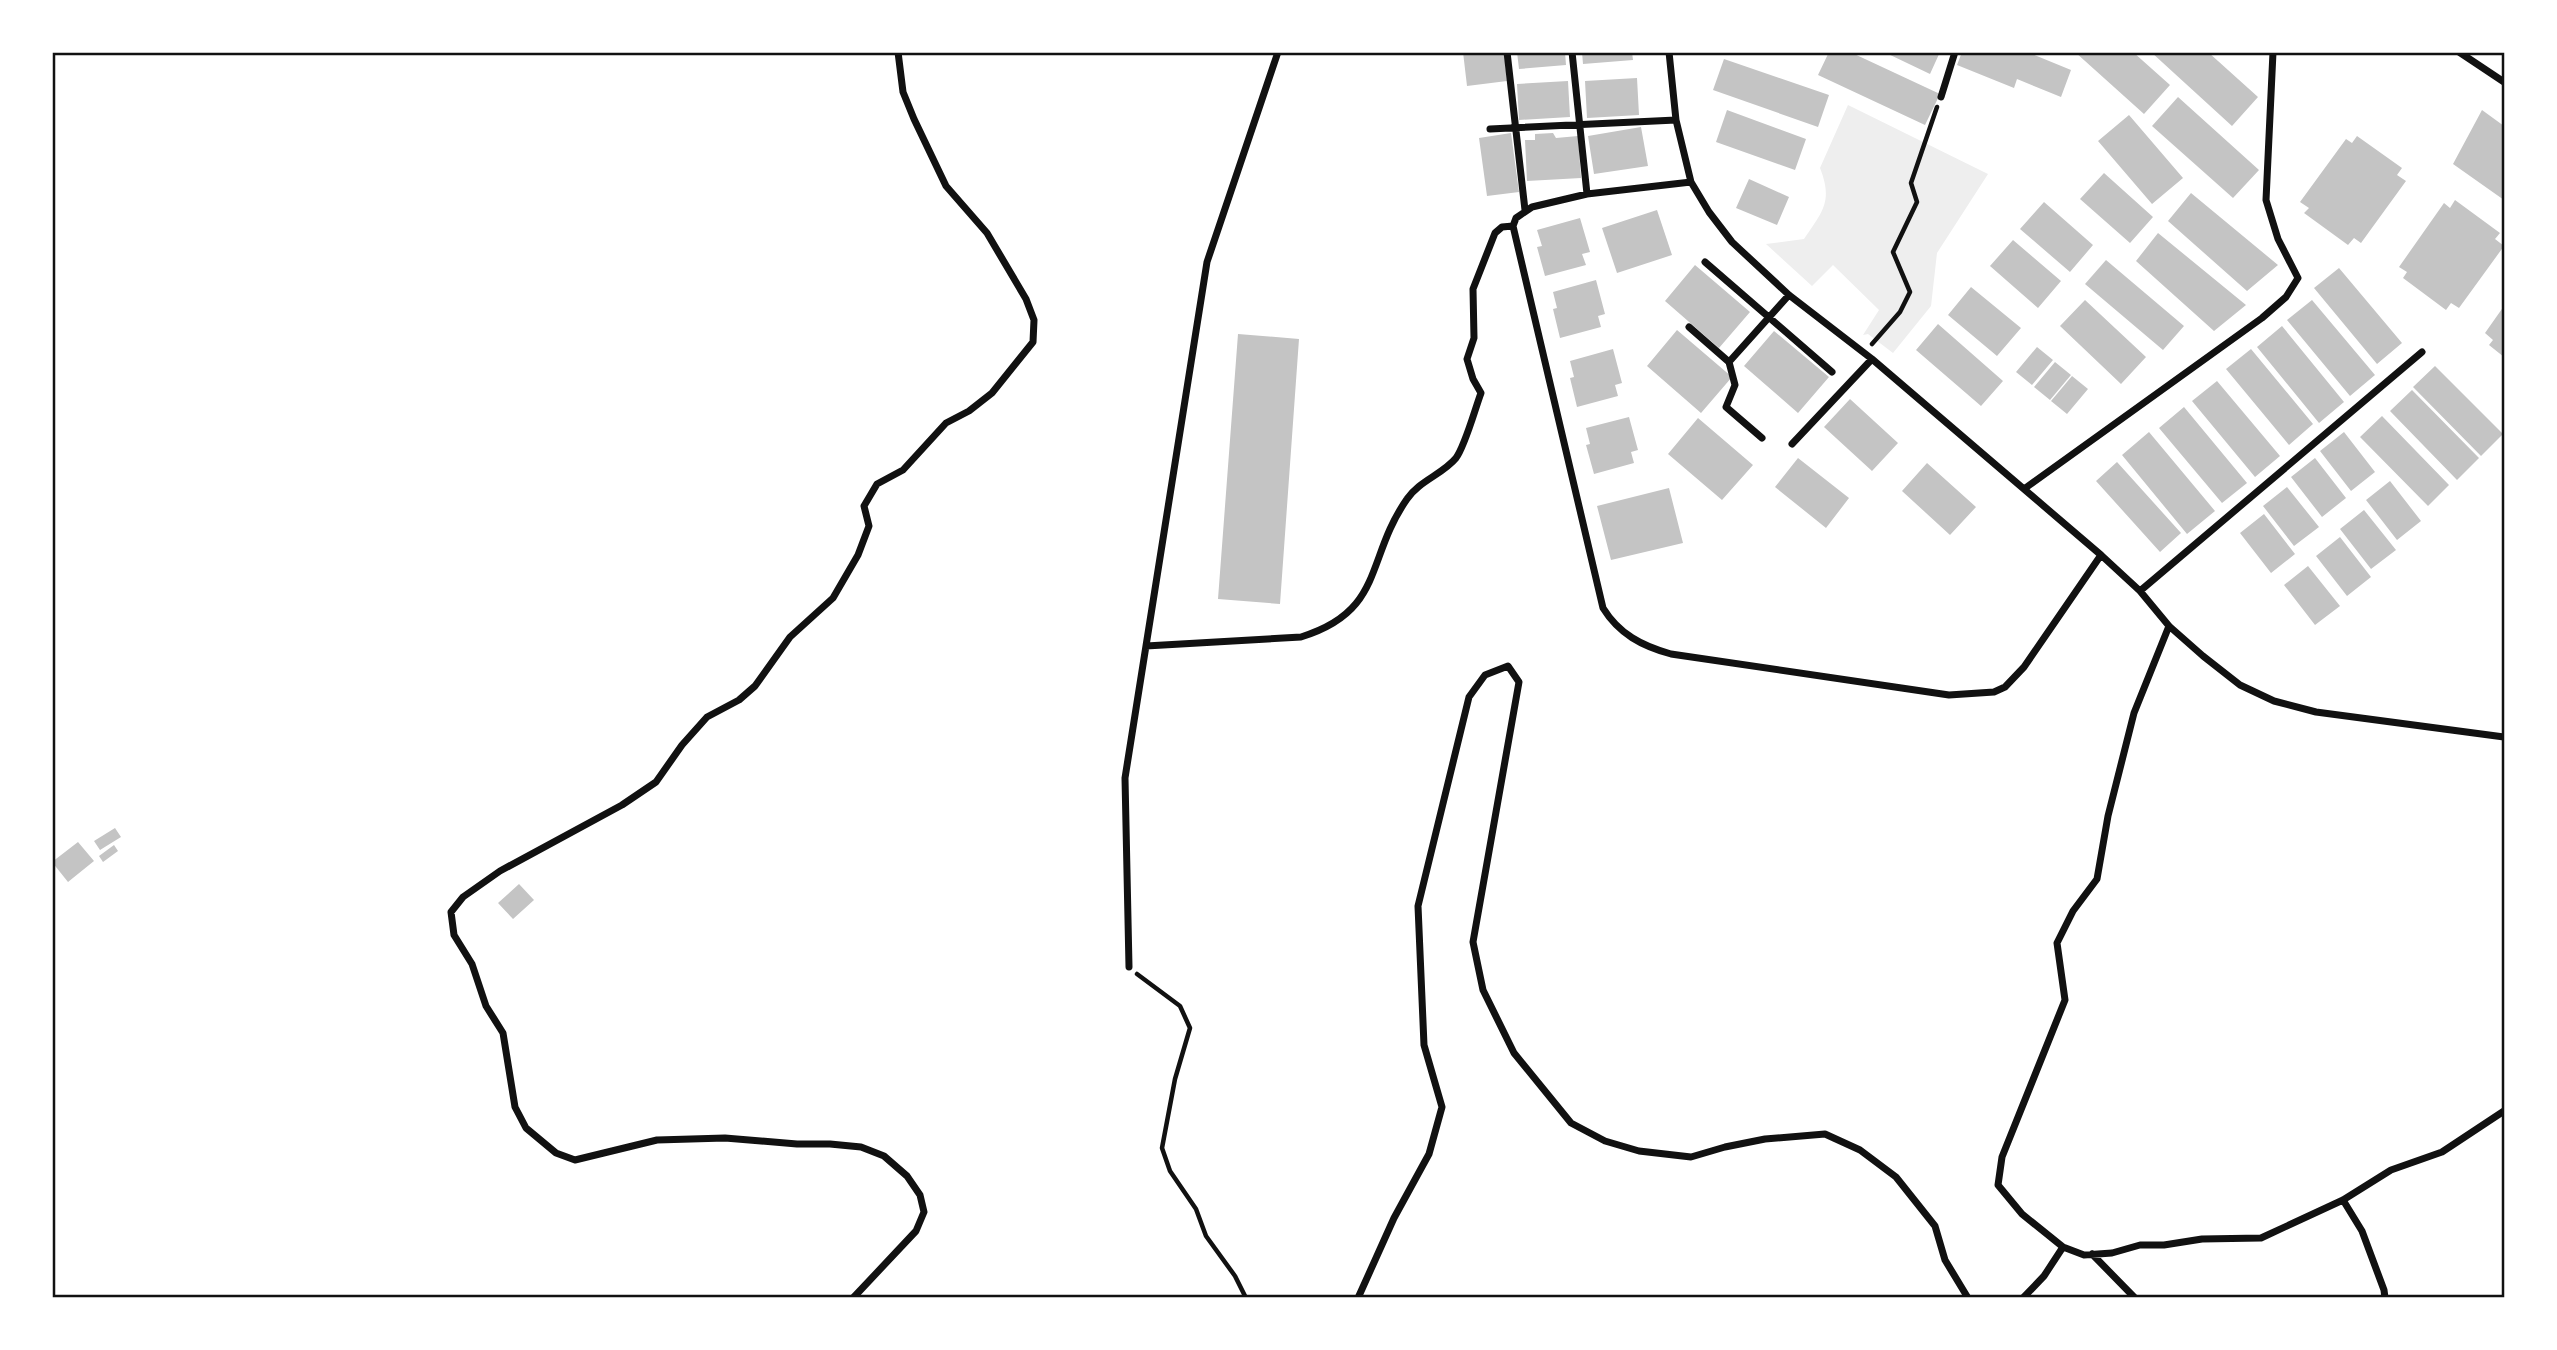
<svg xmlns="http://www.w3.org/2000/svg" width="2557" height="1350" font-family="'Archivo Narrow',sans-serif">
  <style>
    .green { fill: #eee }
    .building { fill: #c4c4c4 }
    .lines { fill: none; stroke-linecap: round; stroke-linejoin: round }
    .path { stroke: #111; stroke-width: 4.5 }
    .minor { stroke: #111; stroke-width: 7 }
    .neatline { fill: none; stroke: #111; stroke-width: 2.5 }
  </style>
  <rect width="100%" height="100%" fill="#fff"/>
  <!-- green -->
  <path class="green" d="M1848,105L1988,174L1937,253L1931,306L1893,353L1868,334L1863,335L1879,310L1833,265L1812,286L1766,244L1804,239C1823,211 1833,201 1820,168Z"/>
  <!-- building -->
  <path class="building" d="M1463,52H1504L1507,81L1467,86Z
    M1517,52H1565L1566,65L1519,69Z
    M1582,52H1632L1633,60L1583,64Z
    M1829,52H1850L1940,94L1925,125L1818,75Z
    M1884,52H1940L1930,74Z
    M1962,52H2027L2071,70L2061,97L2017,79L2014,88L1957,65Z
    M2075,52H2133L2170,85L2144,114Z
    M2151,52H2208L2258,97L2232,126Z
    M1724,59L1829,95L1818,127L1713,90Z
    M1637,78L1639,115L1587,118L1585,81Z
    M1568,81L1570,117L1519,120L1517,84Z
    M2178,97L2259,170L2233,198L2152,126Z
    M1727,110L1806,139L1795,170L1716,142Z
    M2482,110L2504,126V200L2453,164Z
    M2129,115L2183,178L2152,204L2098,141Z
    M1641,127L1648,166L1594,174L1588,136Z
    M1511,133L1519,192L1487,196L1479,138Z
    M1553,133L1556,138L1578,136L1581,178L1527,181L1525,140H1535V134Z
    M2357,136L2402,168L2397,175L2406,181L2361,243L2354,238L2348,245L2304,213L2309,208L2300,202L2346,139L2352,143Z
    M2104,173L2153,217L2130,243L2080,199Z
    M1749,179L1789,197L1777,225L1736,208Z
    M2191,193L2278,265L2247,291L2168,221Z
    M2455,200L2500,233L2495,239L2504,246L2459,308L2451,303L2446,310L2403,278L2407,272L2399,267L2444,203L2450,208Z
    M2044,202L2093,245L2070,272L2020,229Z
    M1657,210L1672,255L1617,273L1602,228Z
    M1580,218L1590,252L1582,254L1586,265L1545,276L1537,247L1542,246L1537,230Z
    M2158,233L2246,305L2214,331L2136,261Z
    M2013,240L2061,281L2038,308L1990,266Z
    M2106,260L2184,326L2163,350L2085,284Z
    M1695,265L1750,312L1719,348L1665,301Z
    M2339,268L2402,343L2377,364L2314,288Z
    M1596,280L1605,314L1598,316L1601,327L1560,338L1553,309L1557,308L1553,292Z
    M1971,287L2021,328L1997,356L1948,315Z
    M2085,300L2146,357L2121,384L2060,326Z
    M2312,300L2375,375L2350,396L2287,320Z
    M2504,306V357L2489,345L2493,340L2485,333Z
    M1938,324L2003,381L1981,406L1916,350Z
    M2282,326L2344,402L2319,423L2257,347Z
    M1677,330L1732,377L1701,413L1647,366Z
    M1774,331L1829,377L1798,413L1744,366Z
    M1238,334L1299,339L1280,604L1218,599Z
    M2037,347L2053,360L2032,385L2016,372Z
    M1613,349L1622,383L1615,385L1618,396L1577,407L1570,378L1574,377L1570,361Z
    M2251,349L2313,424L2289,445L2226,369Z
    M2055,362L2071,375L2050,400L2034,387Z
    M2435,366L2503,434L2481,456L2413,387Z
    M2072,376L2088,389L2067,414L2051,401Z
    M2217,381L2280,456L2255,477L2192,401Z
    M2412,390L2479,458L2457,480L2390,411Z
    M1850,399L1898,443L1872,471L1824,427Z
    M2184,407L2247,483L2222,503L2159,428Z
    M2382,416L2449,485L2428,506L2360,437Z
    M1629,417L1638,450L1631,452L1634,463L1594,474L1586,445L1590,444L1586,428Z
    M1698,418L1753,465L1722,500L1668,454Z
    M2149,432L2215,511L2187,534L2122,455Z
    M2344,432L2375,472L2351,491L2320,451Z
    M1798,458L1849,498L1826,528L1775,487Z
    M2315,458L2346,498L2322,517L2291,477Z
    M2117,462L2181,533L2160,552L2096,481Z
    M1927,463L1976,507L1950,535L1902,491Z
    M2390,481L2421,521L2397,540L2366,500Z
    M2287,487L2319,527L2294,546L2263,506Z
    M1669,488L1683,543L1611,560L1597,506Z
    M2364,510L2396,550L2371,569L2340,529Z
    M2264,514L2295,554L2271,573L2240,533Z
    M2340,537L2371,577L2347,596L2316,556Z
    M2308,566L2340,606L2315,625L2284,585Z
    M115,828L121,837L100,850L94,841Z
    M78,842L94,861L68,882L52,862Z
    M114,845L118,851L103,862L99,856Z
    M519,884L534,900L513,919L498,903Z"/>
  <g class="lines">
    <!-- path -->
    <path class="path" d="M1872,344L1900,312L1910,292L1893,252L1917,202L1911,183L1937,107
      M1137,974L1180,1006L1190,1028L1175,1079L1162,1148L1170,1171L1196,1209L1206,1236L1235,1276L1246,1298"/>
    <!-- minor -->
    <path class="minor" d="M1507,52L1525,210
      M1572,52L1587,194
      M1669,52L1676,120L1691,182L1709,212L1732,242L1789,295L1872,359L2101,555L2140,591L2169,626L2203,656L2240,685L2274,701L2316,712L2504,737
      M2459,52L2504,82
      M1941,97L1955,52
      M1490,129L1676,120
      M1691,182L1587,194L1532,207L1516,218L1513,226L1603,608C1619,634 1642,646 1671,654L1949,695L1994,692L2005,687L2024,667L2101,555
      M1705,262L1832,372
      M1689,327L1729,362L1789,295
      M1729,362L1735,385L1726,407L1762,438
      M1792,444L1872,359
      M2024,489L2262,318L2286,297L2298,278L2278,239L2266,200L2273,52
      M2140,591L2422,352
      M2169,626L2134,713L2108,816L2097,879L2073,911L2057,943L2065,1000L2002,1157L1998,1185L2022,1214L2063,1247L2084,1255L2112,1253L2140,1245H2164L2202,1239L2261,1238L2343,1200L2391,1170L2442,1152L2504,1111
      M1146,646L1301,637C1385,611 1365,559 1407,499C1419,481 1443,474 1456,458C1465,446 1475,409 1481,393L1473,379L1467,359L1474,338L1473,289L1495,233L1502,227L1513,226
      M1129,967L1125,778L1207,262L1278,52
      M2343,1200L2362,1231L2384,1290L2385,1298
      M2092,1254L2135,1298
      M853,1298L916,1231L924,1212L920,1195L907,1176L884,1156L861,1147L830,1144H797L725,1138L657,1140L575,1160L556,1153L526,1128L515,1107L503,1033L486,1006L472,964L454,935L451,912L463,897L500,871L622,805L656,782L682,745L707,717L739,700L755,686L790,637L833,598L858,555L869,526L864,506L877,484L903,470L946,423L969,411L992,393L1033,342L1034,320L1026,299L987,233L946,186L914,119L903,92L898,52
      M1358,1298L1394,1218L1429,1154L1442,1107L1424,1045L1418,906L1469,697L1485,675L1508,666L1519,682L1473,942L1483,990L1514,1053L1571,1123L1605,1141L1639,1151L1691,1157L1725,1147L1765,1139L1825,1134L1860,1150L1896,1177L1935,1226L1945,1260L1968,1298
      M2023,1298L2044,1276L2063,1247"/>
  </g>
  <!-- border -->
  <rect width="2557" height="1350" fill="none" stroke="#ffffff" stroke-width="108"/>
  <rect x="54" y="54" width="2449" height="1242" class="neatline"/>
</svg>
